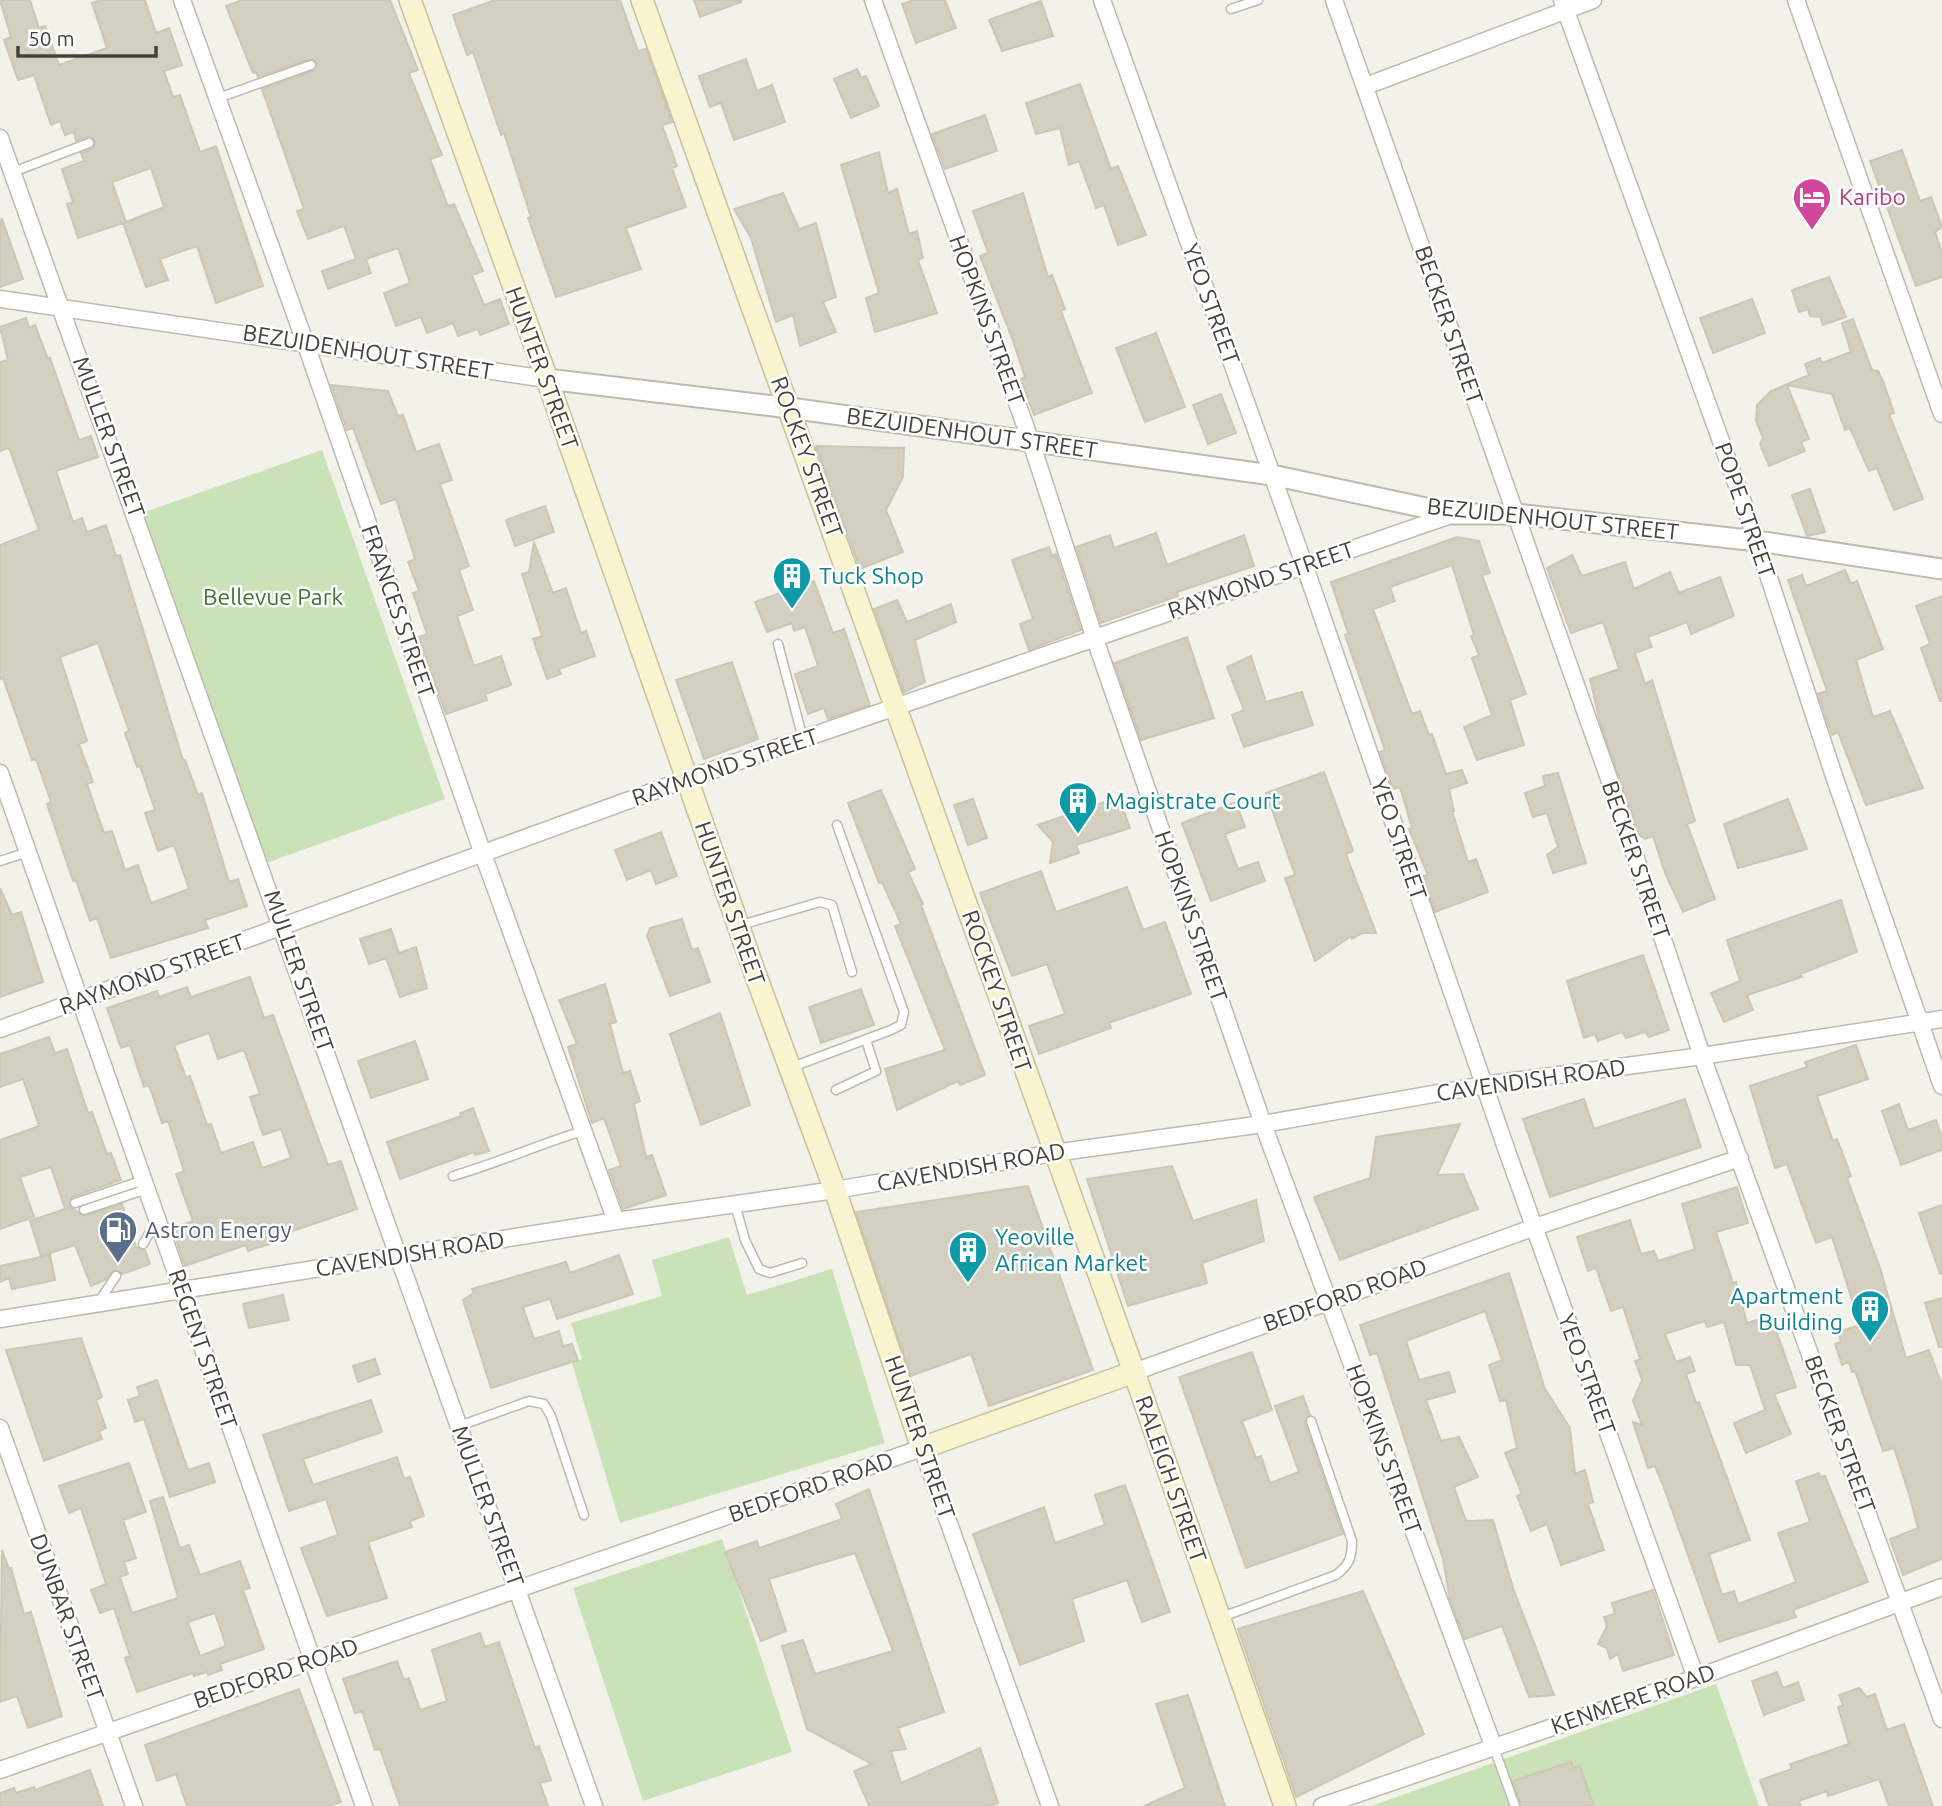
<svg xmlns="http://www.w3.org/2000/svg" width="1942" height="1806" font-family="Ubuntu,sans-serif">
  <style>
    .green { fill: #cae2b8 }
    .building { fill: #d3cfc1; stroke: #cdc7b5; stroke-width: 2; fill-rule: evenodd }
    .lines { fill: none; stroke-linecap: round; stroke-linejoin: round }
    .service-casing { stroke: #bebaae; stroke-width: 11 }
    .minor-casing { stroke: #bebaae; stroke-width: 19 }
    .tertiary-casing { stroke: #bebaae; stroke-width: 23 }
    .secondary-casing { stroke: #c7c29c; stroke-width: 24 }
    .service { stroke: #fff; stroke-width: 8 }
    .minor { stroke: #fff; stroke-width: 16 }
    .tertiary { stroke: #fff; stroke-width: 19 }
    .secondary { stroke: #f8f4cf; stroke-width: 21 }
    .labels { text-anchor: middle; stroke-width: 5; stroke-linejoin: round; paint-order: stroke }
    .hotel-label { font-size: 23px; fill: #b23c85; stroke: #fff; text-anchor: start }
    .street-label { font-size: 23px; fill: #464339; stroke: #fff }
    .culture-label { font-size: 23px; fill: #0d838f; stroke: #fff; text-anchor: start }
    .park-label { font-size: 23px; fill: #427233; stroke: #fff }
    .service-label { font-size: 23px; fill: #4e5e75; stroke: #fff; text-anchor: start }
  </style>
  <rect width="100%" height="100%" fill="#f3f2ea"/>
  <!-- green -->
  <path class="green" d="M322,450L445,799L266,863L142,513Z
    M729,1237L747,1295L832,1269L885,1443L620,1523L572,1363L582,1359L571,1323L662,1296L652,1260Z
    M722,1539L792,1752L643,1801L573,1588Z
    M1716,1684L1759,1806H1371Z"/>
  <!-- building -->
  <path class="building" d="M0,0H30L39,28L45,26L59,65L107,48L92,3L101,0H145L156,33L169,28L182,65L164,71L173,97L180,95L200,152L216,146L263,286L216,303L197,246L160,259L168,280L146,287L123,223L164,207L151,168L112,182L126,222L78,238L67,204L73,202L62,169L84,161L81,153L94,148L95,141L89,136L76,141L74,132L65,135L60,121L51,125L34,75L18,80L4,40L11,37Z
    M242,0H390L418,70L409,73L442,155L430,159L448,206L454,204L483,271L472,275L484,305L500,299L509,324L480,335L478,329L458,336L453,323L427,333L421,317L396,326L384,293L410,283L398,248L366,259L371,273L328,289L322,271L356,259L344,226L308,239L297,211L304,209L262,89L313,71L317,63L309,59L258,77L256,72L253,73L226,6Z
    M495,0H620L638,51L646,49L672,122L662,125L677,166L672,168L686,207L626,228L641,269L556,297L528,218L531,217L504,133L501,135L473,52L467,55L453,15Z
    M694,0H741V2L700,17Z
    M914,0H945L956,28L916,43L902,4Z
    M1041,1L1053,36L1002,51L989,20Z
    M746,59L757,91L772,85L785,122L734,140L721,103L710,107L699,76Z
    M857,69L861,78L866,76L879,106L851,118L834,79Z
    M1080,84L1111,169L1118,166L1146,235L1118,245L1104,205L1096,208L1079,161L1069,165L1060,128L1036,134L1026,103Z
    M985,115L997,151L945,169L932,134Z
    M1902,150L1920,201L1931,197L1942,227L1935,232L1942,253V277L1916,286L1870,161Z
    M879,152L888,193L897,189L909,234L917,231L923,258L918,260L937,313L875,332L866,298L879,293L841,165Z
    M783,193L799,229L816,223L836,297L823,302L836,332L800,346L793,315L776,322L751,238L734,209Z
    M1023,193L1048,277L1052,275L1065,309L1061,311L1092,393L1034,415L1021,379L1025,377L1012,338L980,256L988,253L973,211Z
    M2,219L23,279L0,287V220Z
    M1829,277L1846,317L1823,325L1820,317L1810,316L1808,309L1799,312L1792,290Z
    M1752,299L1765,333L1713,353L1700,318Z
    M26,318L29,328L35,325L48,359L50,358L79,440L91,436L98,457L56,471L73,522L82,518L87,532L106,525L116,556L120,555L183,760H185L198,795L202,793L229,882L238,879L247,906L205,920L208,928L111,958L97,918L90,921L76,880L73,881L47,804L51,802L36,759L32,760L3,678L0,679V545L39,530L9,448L0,451V362L8,360L0,327ZM98,643L129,731L125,733L137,767L140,766L155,810L145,813L158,851L174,845L189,889L151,903L138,865L125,870L112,831L104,833L87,784L93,782L79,744L87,741L60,657Z
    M1853,319L1872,370L1878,371L1883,381L1894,413L1889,414L1923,499L1894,510L1877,468L1869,471L1850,428L1845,430L1832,394L1787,385L1809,439L1801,442L1805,451L1769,466L1760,444L1763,438L1756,421L1757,405L1771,391L1809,375L1805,364L1820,358L1822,363L1851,352L1842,323Z
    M1156,333L1185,407L1145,422L1116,348Z
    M331,385L388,391L398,416L403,415L416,452L439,444L452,480L440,484L469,566L459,570L473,610L457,616L474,666L501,656L511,685L485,694L487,700L446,714L419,637L427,634L413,593L419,591L408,562L415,559L396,499L381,504L353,428L347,430Z
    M1221,394L1236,433L1208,444L1193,405Z
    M816,446L904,448L903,477L886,510L903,552L860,569Z
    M1810,489L1825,532L1807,536L1792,495Z
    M545,506L554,532L515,546L506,520Z
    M1156,533L1167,565L1244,535L1254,566L1177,592L1178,596L1101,623L1076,547L1110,535L1114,548Z
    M1457,537L1479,541L1490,573L1482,575L1526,694L1510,700L1524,745L1477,760L1464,727L1492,715L1472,658L1479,655L1471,636L1474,635L1452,565L1390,587L1395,601L1373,609L1412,714L1420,711L1429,735L1432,734L1446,774L1462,770L1467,783L1449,789L1454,811H1452L1468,862L1476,859L1488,892L1435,912L1423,876L1428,875L1409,829L1412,828L1400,787L1393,789L1380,752L1385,750L1345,635L1348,633L1331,582Z
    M534,542L553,593L566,588L581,633L586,631L595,656L559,669L561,674L547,679L533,639L542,636L522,574L529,572Z
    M1049,547L1052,556L1056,554L1081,630L1029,650L1020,624L1033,619L1012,560Z
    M1572,555L1582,576L1625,562L1634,589L1670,572L1679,593L1720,577L1734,616L1691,634L1687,622L1648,637L1652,647L1635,653L1645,684L1652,680L1695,821L1687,824L1715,899L1683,912L1665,873L1653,836L1645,839L1639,835L1600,722L1590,679L1619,669L1603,622L1571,633L1547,568Z
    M1845,570L1851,584L1857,581L1883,649L1856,660L1873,717L1890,711L1923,788L1866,805L1838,732L1832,735L1818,694L1827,691L1788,580L1802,575L1806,586Z
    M814,581L833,633L844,629L870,705L828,719L824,708L808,714L795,674L818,666L805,627L794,631L792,623L767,632L755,602Z
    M1942,596V701H1940L1921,648L1930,644L1916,606Z
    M897,600L907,622L951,604L956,622L915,640L925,682L904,692L874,609Z
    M1187,637L1214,718L1141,740L1114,663Z
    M1251,656L1266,702L1302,692L1313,725L1244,747L1232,715L1244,710L1227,667Z
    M732,662L758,739L704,759L676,680Z
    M1324,772L1353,851L1346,854L1376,933H1362L1352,939L1351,936L1315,961L1285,878L1295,875L1266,793Z
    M1558,773L1586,863L1553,873L1547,855L1558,847L1547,813L1533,817L1525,793L1545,786L1543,776Z
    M881,790L915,869L908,872L923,904L921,905L985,1075L960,1085L958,1081L897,1110L885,1069L945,1050L895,926L901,924L882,882L879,883L848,803Z
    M1119,797L1130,828L1076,845L1079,853L1050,863L1053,842L1038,825Z
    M973,799L987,838L968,845L954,805Z
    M1788,799L1807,849L1738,868L1724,824Z
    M1236,802L1245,827L1225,834L1238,869L1258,862L1265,881L1211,901L1182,823Z
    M661,832L677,876L656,884L651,870L627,880L615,850Z
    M1041,871L1056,912L1127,887L1143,930L1165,922L1191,994L1109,1023L1111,1028L1039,1054L1029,1026L1065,1014L1047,964L1012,976L980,893Z
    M0,888L12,915L21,912L43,982L0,997Z
    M1841,900L1857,952L1800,974L1802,977L1747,995L1753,1010L1724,1022L1711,993L1740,981L1727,940Z
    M682,919L692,950L698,948L710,982L670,996L647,936L650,928Z
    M391,929L399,953L416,947L427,988L400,997L386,958L369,964L360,939Z
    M1643,955L1669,1030L1649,1037L1645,1032L1626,1038L1622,1032L1598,1041L1595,1034L1584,1038L1567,981Z
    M250,977L264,1018L273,1015L328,1165L341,1161L357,1209L278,1236L279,1241L248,1251L246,1245L185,1266L172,1228L193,1221L176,1174L184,1171L168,1121L162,1123L149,1085L144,1087L130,1045L121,1048L107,1008L157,991L159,997L187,987L191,997ZM209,1033L218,1059L244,1050L260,1094L250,1097L263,1135L281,1129L291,1158L262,1168L253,1142L221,1153L211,1124L207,1125L190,1076L186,1078L174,1045Z
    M605,984L616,1022L610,1024L623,1073L630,1071L640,1101L634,1104L646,1157L652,1155L666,1195L623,1209L609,1170L621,1166L604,1118L592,1123L568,1047L577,1044L559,1000Z
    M861,989L874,1025L821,1043L809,1007Z
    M720,1013L750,1105L701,1125L670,1034Z
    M49,1037L55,1053L67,1049L88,1113L92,1112L107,1154L111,1153L121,1180L72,1197L69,1206L83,1216L122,1204L136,1247L145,1250L150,1264L122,1274L114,1270L105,1280L91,1286L75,1245L41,1256L30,1221L65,1209L51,1167L20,1177L34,1217L0,1229V1140L39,1126L23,1079L0,1087V1054Z
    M415,1041L428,1079L371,1098L358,1061Z
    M1856,1045L1868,1079L1817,1096L1833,1141L1837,1139L1851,1176L1847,1178L1880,1268L1906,1358L1929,1350L1942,1385V1559L1903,1575L1890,1539L1918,1528L1909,1494L1894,1448L1883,1451L1855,1371L1852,1372L1849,1362L1842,1365L1835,1344L1841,1342L1838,1332L1860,1325L1847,1284L1832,1237L1816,1243L1787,1164L1775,1168L1750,1086L1807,1067L1805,1062Z
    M1584,1099L1594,1129L1685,1099L1701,1147L1550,1197L1523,1119Z
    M1899,1104L1908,1130L1936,1120L1942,1138V1150L1901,1165L1882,1111Z
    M473,1108L489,1151L475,1155L474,1152L400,1179L387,1142L461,1116L460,1113Z
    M1460,1124L1437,1175L1463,1174L1478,1209L1340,1260L1314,1197L1370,1178L1376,1137Z
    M1172,1166L1193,1221L1256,1200L1264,1241L1202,1263L1207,1283L1128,1306L1087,1179Z
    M1028,1186L1093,1370L989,1406L971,1354L911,1376L856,1212Z
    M1737,1187L1748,1223L1716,1232L1733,1283L1736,1282L1747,1323L1771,1316L1796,1387L1774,1394L1791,1434L1746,1453L1734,1423L1765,1410L1750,1365H1736L1724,1322L1707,1327L1705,1321L1665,1334L1676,1362L1690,1357L1695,1371L1686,1374L1696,1403L1699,1402L1750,1540L1709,1554L1722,1595L1734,1591L1738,1604L1796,1582L1778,1533L1810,1522L1796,1481L1819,1473L1820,1477L1825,1476L1868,1582L1793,1610L1796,1617L1719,1642L1663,1485L1655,1466L1648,1468L1633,1422L1642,1425L1633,1401L1642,1380L1635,1361L1640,1359L1623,1307L1611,1311L1596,1268L1588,1271L1577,1237L1630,1220L1641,1254L1654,1251L1658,1261L1695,1249L1682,1204Z
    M1942,1205V1273L1940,1274L1919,1213Z
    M50,1255L55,1280L12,1289L9,1278L0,1282V1266Z
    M619,1255L633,1294L557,1319L550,1299L523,1307L534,1339L559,1331L563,1346L572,1344L578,1360L491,1388L463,1300L474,1293L472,1289L566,1262L570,1273Z
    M1509,1273L1545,1389L1570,1428L1575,1474L1585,1470L1593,1502L1588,1504L1604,1550L1561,1565L1547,1524L1531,1531L1517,1496L1522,1494L1505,1453L1517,1448L1506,1400L1500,1401L1489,1365L1502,1360L1485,1311L1406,1341L1419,1380L1449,1372L1455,1392L1426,1400L1441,1441L1459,1437L1478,1477L1454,1487L1466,1521L1493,1520L1513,1588L1554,1695L1529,1697L1502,1626L1465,1639L1450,1600L1443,1559L1377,1353L1370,1355L1360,1325Z
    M283,1295L289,1320L249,1328L243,1304Z
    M1942,1298V1347H1939L1925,1303Z
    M81,1338L102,1397L96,1400L106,1428L99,1431L102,1439L44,1461L6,1350Z
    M1252,1352L1272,1410L1242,1421L1256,1458L1261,1456L1270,1483L1299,1472L1275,1406L1303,1396L1310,1415L1305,1423L1343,1534L1246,1568L1179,1377Z
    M375,1359L380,1374L358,1382L353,1366Z
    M157,1380L188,1470L209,1463L215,1482L170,1497L144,1419L135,1422L128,1400L140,1396L137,1387Z
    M371,1400L382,1432L303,1459L313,1485L397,1457L404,1479L410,1477L424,1516L410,1521L412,1527L368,1542L387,1598L327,1616L301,1548L338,1535L326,1499L289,1511L263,1435Z
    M129,1463L146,1512L123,1520L136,1558L124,1562L128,1574L120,1577L132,1613L178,1598L150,1501L163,1497L180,1548L189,1545L200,1575L240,1561L250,1588L243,1590L264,1649L220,1664L222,1670L208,1675L207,1672L194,1676L193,1673L137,1692L125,1658L130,1656L114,1608L100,1613L91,1590L106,1584L81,1508L69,1513L59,1486ZM215,1613L226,1646L200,1656L188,1622Z
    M1125,1485L1170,1612L1142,1622L1127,1580L1072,1599L1084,1641L1020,1665L973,1534L1044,1507L1055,1543L1105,1525L1095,1495Z
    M869,1489L944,1712L898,1728L906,1749L891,1751L901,1783L980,1748L998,1803L989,1806H869L854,1771L872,1764L807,1729L782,1646L803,1640L815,1674L893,1651L855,1553L769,1579L786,1631L761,1641L725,1552L757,1541L759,1548L842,1519L836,1504Z
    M2,1550L9,1569L11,1568L24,1614L31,1612L62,1716L28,1728L17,1696L0,1702Z
    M1653,1590L1674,1655L1623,1671L1618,1654L1610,1659L1607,1648L1598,1644L1607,1626L1604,1617L1615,1614L1612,1603Z
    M1363,1591L1424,1734L1296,1797L1238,1629Z
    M480,1633L485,1647L499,1642L535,1748L539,1746L551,1780L540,1783L548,1806H400L380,1749L375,1750L362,1711L355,1713L343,1679L397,1661L404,1680L409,1678L420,1710L447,1701L432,1650Z
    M1777,1672L1783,1688L1798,1682L1804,1700L1764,1715L1752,1681Z
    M1859,1688L1867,1697L1875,1694L1887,1730L1904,1724L1933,1806H1889L1879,1779L1828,1796L1827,1791L1799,1801L1801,1806H1769L1760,1780L1792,1769L1790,1764L1849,1744L1838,1707L1843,1705L1839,1695Z
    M299,1689L341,1802L328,1806H187L176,1774L157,1781L145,1745Z
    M1188,1695L1225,1806H1144L1185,1788L1156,1704Z
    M1571,1762L1573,1768L1580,1766L1594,1806H1521L1513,1781Z
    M90,1770L103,1806H0V1793L14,1788L16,1793L34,1787L35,1790Z"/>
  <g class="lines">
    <!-- service casing -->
    <g class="service-casing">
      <path id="service" d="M1231,9L1258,0
        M218,98L311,65
        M13,172L89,143
        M778,644L803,739
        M0,861L28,852
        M741,925L820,902L832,905L852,972
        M792,1067L891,1030L901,1025L904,1012L837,825
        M836,1090L876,1071L866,1040
        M453,1176C498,1163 539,1144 583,1131
        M75,1203L144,1180
        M735,1204L745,1240L759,1269L770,1273L802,1263
        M84,1210L147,1189
        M143,1244L156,1222
        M98,1303L116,1276
        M459,1426L529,1401L544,1404L551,1416L584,1515
        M1222,1617L1336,1575C1349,1565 1352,1558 1352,1541L1311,1421
        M1494,1748L1515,1806"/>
    </g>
    <!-- minor casing -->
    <g class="minor-casing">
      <path id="minor" d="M182,0L305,342L483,854L616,1221
        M873,0L1031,442L1095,639L1263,1124L1494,1748
        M1102,0L1304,564L1508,1154L1696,1678
        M1334,0L1612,787L1702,1056L1942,1719
        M1562,0L1757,541L1834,776L1942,1086
        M1796,0L1942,414
        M1366,86L1593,0
        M0,138L594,1806
        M0,299L547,379
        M0,773L364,1806
        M0,1029L687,779L1454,514
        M0,1319L616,1221L835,1190L1054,1153L1263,1124L1484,1085L1702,1056L1942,1019
        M1134,1372L1535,1227L1740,1158
        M0,1428L134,1806
        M0,1770L922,1448L1050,1806
        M1322,1806L1696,1678L1942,1587"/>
    </g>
    <!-- tertiary casing -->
    <g class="tertiary-casing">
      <path id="tertiary" d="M547,379L790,408L1272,475L1454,514H1516L1757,541L1942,569"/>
    </g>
    <!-- secondary casing -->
    <g class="secondary-casing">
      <path id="secondary" d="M410,0L547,379L757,979L835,1190L922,1448L1134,1372
        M642,0L1134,1372L1285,1806"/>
    </g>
    <!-- service -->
    <use href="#service" class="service"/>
    <!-- minor -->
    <use href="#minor" class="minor"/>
    <!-- tertiary -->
    <use href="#tertiary" class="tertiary"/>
    <!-- secondary -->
    <use href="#secondary" class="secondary"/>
  </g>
  <!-- icons -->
  <defs>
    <g id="hotel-pin" transform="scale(2.0125)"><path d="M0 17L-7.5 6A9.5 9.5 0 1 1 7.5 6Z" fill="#d1479c" stroke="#fff"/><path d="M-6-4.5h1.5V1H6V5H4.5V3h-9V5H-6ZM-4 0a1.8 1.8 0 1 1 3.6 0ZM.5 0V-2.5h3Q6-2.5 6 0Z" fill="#fff"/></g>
    <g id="building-pin" transform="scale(2.0125)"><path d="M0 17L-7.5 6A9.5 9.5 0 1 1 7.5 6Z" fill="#0f9aa8" stroke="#fff"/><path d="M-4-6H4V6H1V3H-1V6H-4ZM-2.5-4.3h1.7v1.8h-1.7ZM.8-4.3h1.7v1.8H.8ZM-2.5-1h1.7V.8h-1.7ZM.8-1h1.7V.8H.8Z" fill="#fff"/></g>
    <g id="fuel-pin" transform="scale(2.0125)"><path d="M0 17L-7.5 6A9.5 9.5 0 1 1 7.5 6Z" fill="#5c6f8a" stroke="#fff"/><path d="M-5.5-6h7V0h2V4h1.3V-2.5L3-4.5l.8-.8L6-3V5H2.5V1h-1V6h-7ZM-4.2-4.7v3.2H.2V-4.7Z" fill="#fff"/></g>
  </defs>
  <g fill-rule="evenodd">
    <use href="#hotel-pin" x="1812" y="197"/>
    <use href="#building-pin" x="792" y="576"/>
    <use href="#building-pin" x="1078" y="801"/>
    <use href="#fuel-pin" x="118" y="1230"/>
    <use href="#building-pin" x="968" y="1250"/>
    <use href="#building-pin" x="1870" y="1309"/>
  </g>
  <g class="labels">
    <!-- hotel labels -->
    <g class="hotel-label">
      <text x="1839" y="205">Karibo</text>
    </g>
    <!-- street labels -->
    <g class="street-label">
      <text transform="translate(1211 304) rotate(70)" y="8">YEO STREET</text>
      <text transform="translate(987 320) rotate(70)" y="8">HOPKINS STREET</text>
      <text transform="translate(1449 325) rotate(71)" y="8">BECKER STREET</text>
      <text transform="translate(368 352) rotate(9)" y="8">BEZUIDENHOUT STREET</text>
      <text transform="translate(542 368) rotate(70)" y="8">HUNTER STREET</text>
      <text transform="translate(972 433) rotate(8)" y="8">BEZUIDENHOUT STREET</text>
      <text transform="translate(109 437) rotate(70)" y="8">MULLER STREET</text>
      <text transform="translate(807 457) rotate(70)" y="8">ROCKEY STREET</text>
      <text transform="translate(1745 510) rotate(71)" y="8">POPE STREET</text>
      <text transform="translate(1553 519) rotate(6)" y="8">BEZUIDENHOUT STREET</text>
      <text transform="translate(1261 580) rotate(-19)" y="8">RAYMOND STREET</text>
      <text transform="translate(398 611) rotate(71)" y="8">FRANCES STREET</text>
      <text transform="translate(725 767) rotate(-19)" y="8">RAYMOND STREET</text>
      <text transform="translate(1399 839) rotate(71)" y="8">YEO STREET</text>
      <text transform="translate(1636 860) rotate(71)" y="8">BECKER STREET</text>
      <text transform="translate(730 903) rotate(71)" y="8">HUNTER STREET</text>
      <text transform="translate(1191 916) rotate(71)" y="8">HOPKINS STREET</text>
      <text transform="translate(299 971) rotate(71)" y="8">MULLER STREET</text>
      <text transform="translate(152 974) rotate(-20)" y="8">RAYMOND STREET</text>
      <text transform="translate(997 991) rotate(71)" y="8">ROCKEY STREET</text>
      <text transform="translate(1531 1080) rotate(-8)" y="8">CAVENDISH ROAD</text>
      <text transform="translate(971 1167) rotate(-10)" y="8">CAVENDISH ROAD</text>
      <text transform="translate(410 1254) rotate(-9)" y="8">CAVENDISH ROAD</text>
      <text transform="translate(1345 1295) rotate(-20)" y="8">BEDFORD ROAD</text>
      <text transform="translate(203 1349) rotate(71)" y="8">REGENT STREET</text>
      <text transform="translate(1587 1374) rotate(70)" y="8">YEO STREET</text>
      <text transform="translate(1840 1434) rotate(70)" y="8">BECKER STREET</text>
      <text transform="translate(920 1437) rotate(71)" y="8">HUNTER STREET</text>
      <text transform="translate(1384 1449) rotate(70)" y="8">HOPKINS STREET</text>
      <text transform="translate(1171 1479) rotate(71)" y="8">RALEIGH STREET</text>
      <text transform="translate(811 1487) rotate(-19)" y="8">BEDFORD ROAD</text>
      <text transform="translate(488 1506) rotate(70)" y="8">MULLER STREET</text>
      <text transform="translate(67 1617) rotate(70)" y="8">DUNBAR STREET</text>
      <text transform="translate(276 1673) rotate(-19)" y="8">BEDFORD ROAD</text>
      <text transform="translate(1633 1699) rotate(-19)" y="8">KENMERE ROAD</text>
    </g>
    <!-- culture labels -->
    <g class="culture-label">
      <text x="819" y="584">Tuck Shop</text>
      <text x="1105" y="809">Magistrate Court</text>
      <text x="995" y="1245">Yeoville<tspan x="995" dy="26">African Market</tspan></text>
      <text x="1843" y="1304" text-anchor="end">Apartment<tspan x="1843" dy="26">Building</tspan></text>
    </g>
    <!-- park labels -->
    <g class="park-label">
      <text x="273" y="605">Bellevue Park</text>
    </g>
    <!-- service labels -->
    <g class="service-label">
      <text x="145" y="1238">Astron Energy</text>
    </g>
  </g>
  <!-- scale -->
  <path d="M18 46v10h138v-10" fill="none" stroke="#464339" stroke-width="3.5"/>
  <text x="28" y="46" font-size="21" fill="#464339" stroke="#ffffff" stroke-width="5" paint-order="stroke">50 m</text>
</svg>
